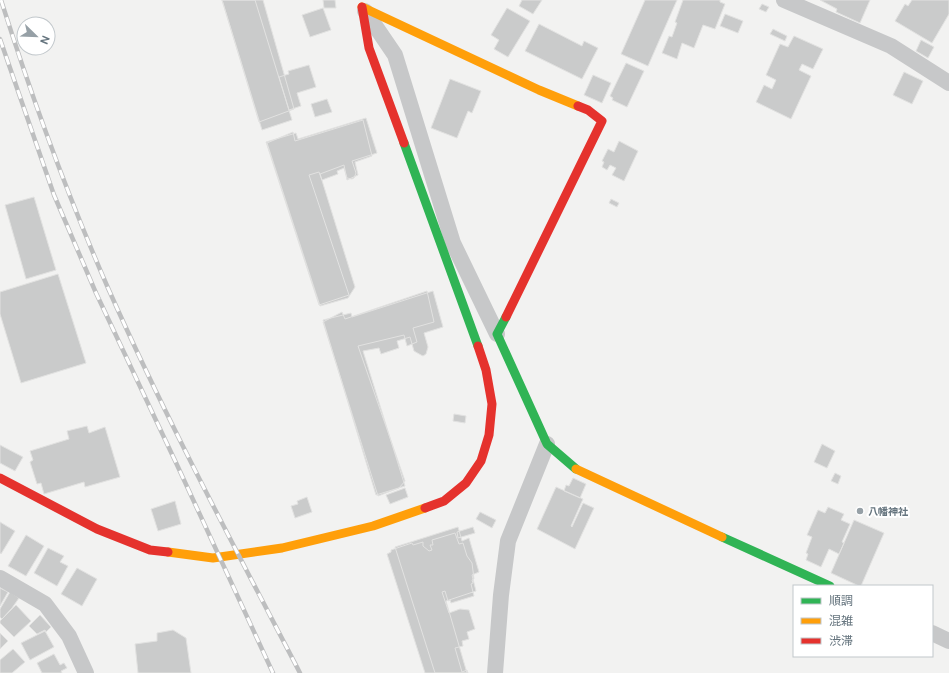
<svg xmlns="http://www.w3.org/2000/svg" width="949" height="673" font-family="'DM Sans','Noto Sans JP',sans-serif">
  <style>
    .building { fill: #cacbcb; stroke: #e2e2e1 }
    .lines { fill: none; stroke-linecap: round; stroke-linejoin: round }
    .street { stroke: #c7c8c9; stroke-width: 16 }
    .fast { stroke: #30b455; stroke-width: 9 }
    .slow { stroke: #ff9f0a; stroke-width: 9 }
    .jam { stroke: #e5322d; stroke-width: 9 }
    .rail-casing { stroke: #bdbebf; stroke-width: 4.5 }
    .rail { stroke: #fff; stroke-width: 3; stroke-dasharray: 9; stroke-linecap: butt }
    .poi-dot { fill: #96a0a6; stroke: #fff; stroke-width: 1.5 }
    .labels { text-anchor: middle; stroke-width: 4; stroke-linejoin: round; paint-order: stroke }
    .poi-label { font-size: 10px; font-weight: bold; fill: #65747e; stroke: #fff; text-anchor: start }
  </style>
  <rect width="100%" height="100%" fill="#f2f2f1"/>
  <!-- building -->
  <path class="building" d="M222,0H263L294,109L259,122Z
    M222,0H255L292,120L262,130Z
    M323,0H335L336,8H324Z
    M522,0H542L533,14L519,6Z
    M645,0H677L648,66L621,54Z
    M683,0H720V2L725,4L715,29L703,25L694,48L682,43L677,59L662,53L669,36L672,37L677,23L675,22Z
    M820,0H870L860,23L836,12L837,9Z
    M912,0H949V14L932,43L895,21L905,4L908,6Z
    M762,4L769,7L766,12L759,9Z
    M323,8L331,30L310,37L302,15Z
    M507,8L530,21L508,57L494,49L499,40L491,35Z
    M725,14L743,21L738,33L720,26Z
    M539,24L582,46L584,41L598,48L582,79L525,51Z
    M773,29L787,36L785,41L770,34Z
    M794,36L823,49L813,69L802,64L799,70L811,76L791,119L756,102L764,85L772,89L776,80L766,75L780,44L788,47Z
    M921,40L934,47L928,58L916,51Z
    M626,63L644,71L627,107L612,100L613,98L610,96Z
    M309,65L316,87L297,93L301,106L289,110L279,77L289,74L288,71Z
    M904,72L923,81L912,104L893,95Z
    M593,75L611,83L602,103L584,95Z
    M450,79L481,91L472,113L468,111L457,138L431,128Z
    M327,99L332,112L315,117L311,104Z
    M366,118L377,153L352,161L356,173L354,178L352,179L347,178L344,168L337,171L338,174L322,180L319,172L309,175L349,295L319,305L266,142L296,133L298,139Z
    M363,120L372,156L355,162L358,175L347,180L344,165L320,174L355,287L348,298L320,306L267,143L293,132L295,141Z
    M619,141L638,151L624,181L612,175L616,168L610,165L607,170L602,167L604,162L602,161L608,149L614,152Z
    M34,197L56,270L26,279L5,205Z
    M611,199L619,203L617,207L609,203Z
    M58,274L86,363L21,383L0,314V292Z
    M427,291L434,322L413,328L417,342L407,346L404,335L358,346L405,481L399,488L378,496L323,322L342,312L345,319Z
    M433,291L443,327L424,333L428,347L426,354L423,356L421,355L414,351L410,337L397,341L399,348L381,354L379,348L363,351L405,486L376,495L323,320L351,313L352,317Z
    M454,414L466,416L465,423L453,421Z
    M87,426L89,433L105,427L120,477L85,487L84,482L44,494L41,483L37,484L30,462L33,460L30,451L69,439L67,431Z
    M822,444L835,451L827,468L814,462Z
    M0,445L23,457L15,471L0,463Z
    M835,473L841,476L838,484L831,481Z
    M573,478L586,484L580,498L564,491L566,485L569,486Z
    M556,487L583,499L571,526L572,527L583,503L594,508L575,549L537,529Z
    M405,488L408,497L390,504L386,495Z
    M307,497L312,512L295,518L291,506L298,504L297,501Z
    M175,501L181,524L158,531L151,509Z
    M828,507L844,514L841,520L850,524L842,542L844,543L839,554L829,549L821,567L806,560L808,554L806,553L812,537L807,535L818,510L825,513Z
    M480,512L496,520L492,528L476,519Z
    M854,520L884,533L861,586H859L831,573Z
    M0,522L15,531L1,554L0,553Z
    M458,527L462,541L469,538L479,572L472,575L476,591L446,601L467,673H435L395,547Z
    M473,527L475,533L458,538L457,532Z
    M455,533L459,544L463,543L467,556L472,563L474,579L472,580L473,583L471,584L474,596L451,603L450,600L448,601L445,591L442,592L449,613L460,609L469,610L475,629L467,632L469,639L462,641L463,646L455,648L462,672L467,670L468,673H425L387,554L391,552V550L412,543L413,545L423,542V546L429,551L432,550L430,545H433L432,540Z
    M26,535L44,546L26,576L8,566Z
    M48,548L64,556L60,562L68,566L57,586L34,573Z
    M77,568L97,579L82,606L61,594Z
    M0,588L8,592L0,606Z
    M10,592L19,598L12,608L2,619L0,617V609Z
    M16,605L31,621L14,637L0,623V621Z
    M40,615L51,627L46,632L45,630L37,634L29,626Z
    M173,630L186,638L191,673H138L135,644L157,641V633Z
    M45,631L54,647L30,660L21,643Z
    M0,633L8,641L0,649Z
    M13,649L25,662L12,673H0V660Z
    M54,654L60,665L64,663L67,668L61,671L62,673H42L37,663Z"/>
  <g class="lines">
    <!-- street -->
    <path class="street" d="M784,0L891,46L949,83
      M365,11L395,55L453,243L497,334
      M0,578L45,604L69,636L86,673
      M932,633L949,641
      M495,673L501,595L508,541L547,444"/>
    <!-- fast -->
    <path class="fast" d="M404,143L478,346
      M506,317L497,334L547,444L576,469
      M722,537L830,586"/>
    <!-- slow -->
    <path class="slow" d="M362,7L539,90L578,106
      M576,469L722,537
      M168,552L213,558L282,548L373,526L425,508"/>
    <!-- jam -->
    <path class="jam" d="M362,7L369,48L404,143
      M506,317L602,121L588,110L578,106
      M0,478L97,529L150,550L168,552
      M425,508L444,501L466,483L481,461L489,435L492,404L486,370L478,346"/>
    <!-- rail casing -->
    <g class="rail-casing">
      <path id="rail" d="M1,0C32,98 67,194 108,288C166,419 234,546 300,673
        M0,39L54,195L96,293L178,467L273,673"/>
    </g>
    <!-- rail -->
    <use href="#rail" class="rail"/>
  </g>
  <!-- markers -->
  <circle class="poi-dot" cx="860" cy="511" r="4"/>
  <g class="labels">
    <!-- poi labels -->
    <g class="poi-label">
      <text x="868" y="515">八幡神社</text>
    </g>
  </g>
  <!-- legend -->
  <rect x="793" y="585" width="140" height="72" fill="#ffffff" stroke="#c1c7cb"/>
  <rect x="801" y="598" width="20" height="6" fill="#30b455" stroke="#c1c7cb"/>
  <text x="829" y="605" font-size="12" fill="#65747e">順調</text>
  <rect x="801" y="618" width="20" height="6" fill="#ff9f0a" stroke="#c1c7cb"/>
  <text x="829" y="625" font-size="12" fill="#65747e">混雑</text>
  <rect x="801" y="638" width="20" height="6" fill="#e5322d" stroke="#c1c7cb"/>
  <text x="829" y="645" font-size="12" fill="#65747e">渋滞</text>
  <!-- north arrow -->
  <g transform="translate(36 36) rotate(113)"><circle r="19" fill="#ffffff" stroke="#c1c7cb"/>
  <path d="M0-3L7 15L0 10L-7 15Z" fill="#96a0a6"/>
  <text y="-6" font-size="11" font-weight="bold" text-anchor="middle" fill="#65747e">N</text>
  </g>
</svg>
